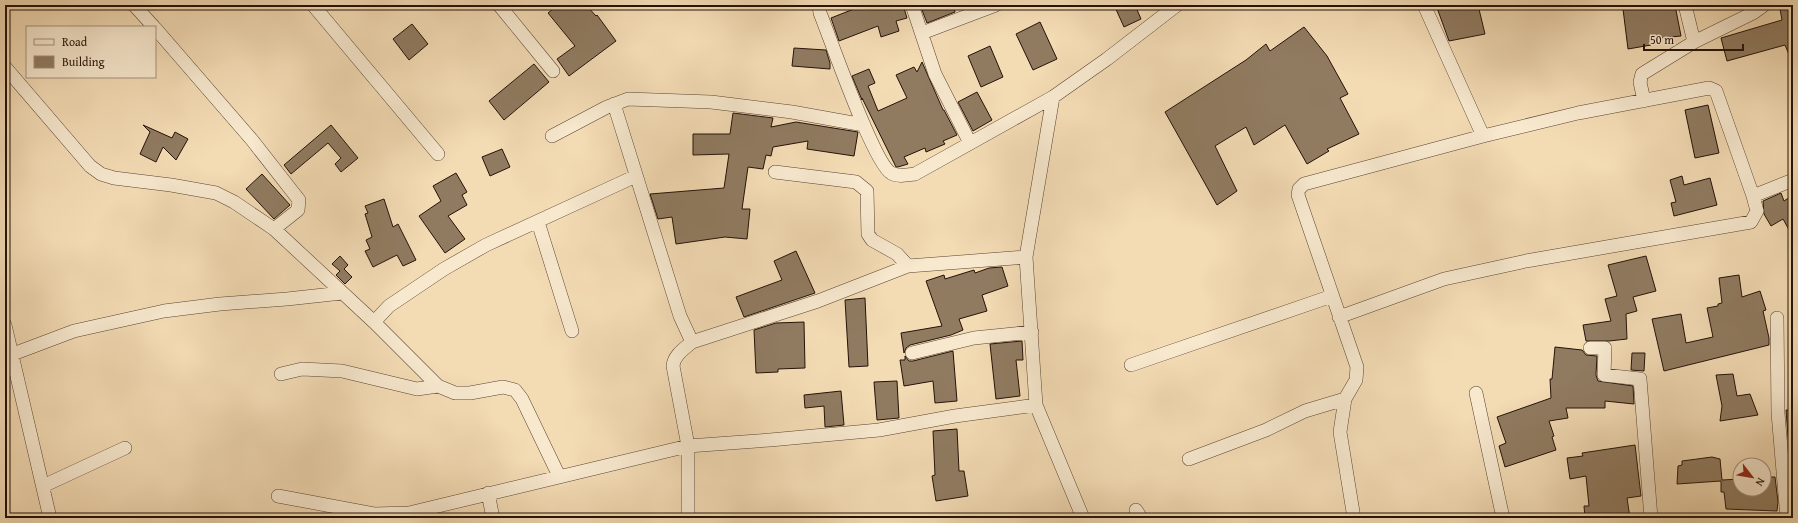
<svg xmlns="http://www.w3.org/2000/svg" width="1798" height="523" font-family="'Gentium Book Plus',serif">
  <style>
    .building { fill: #907b61; stroke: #241208 }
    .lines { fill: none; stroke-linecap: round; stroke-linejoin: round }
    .minor-casing { stroke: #584433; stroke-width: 14 }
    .minor { stroke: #f7e8ce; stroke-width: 13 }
  </style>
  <rect width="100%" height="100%" fill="#f3dbb4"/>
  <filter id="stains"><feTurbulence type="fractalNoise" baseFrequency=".005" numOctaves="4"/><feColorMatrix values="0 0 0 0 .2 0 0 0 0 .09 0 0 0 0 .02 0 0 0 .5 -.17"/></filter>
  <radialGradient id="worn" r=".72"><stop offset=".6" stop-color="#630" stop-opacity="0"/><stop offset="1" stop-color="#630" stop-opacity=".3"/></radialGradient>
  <!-- building -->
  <path class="building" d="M558,5H586L596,16L597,15L616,41L569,76L557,59L575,46L548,13Z
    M864,5H903L907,18L896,21L899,31L881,37L878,26L839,41L831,18Z
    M927,5H953L955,12L927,23L922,10Z
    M1114,5H1135L1141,19L1124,27Z
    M1436,5H1478L1485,34L1449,41Z
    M1638,5H1675L1681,36L1650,39L1651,45L1628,49L1623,9Z
    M1793,7V64L1785,45L1727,61L1721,38L1782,20L1780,9Z
    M1040,22L1057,59L1033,70L1016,34Z
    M412,24L428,44L409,60L393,39Z
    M1304,27L1327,56L1348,94L1340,98L1359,134L1327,149L1329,151L1307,164L1285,125L1254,145L1246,127L1215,146L1237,191L1217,205L1165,112L1246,60L1266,44L1270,51Z
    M990,46L1003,77L981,87L968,56Z
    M794,48L826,50L830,63V69L792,66Z
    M922,62L943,110H944L957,135L943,141L945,144L926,152L925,148L904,157L908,164L898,167H896L862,98V100L852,76L869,69L875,83L868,86L878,111L907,98L896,75L914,67L917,72Z
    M534,64L549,82L504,120L489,101Z
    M977,92L992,120L973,131L958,102Z
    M1708,105L1719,153L1695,158L1685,110Z
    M733,113L773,118L771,127L796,122L858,132L854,156L807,149L808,141L773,147L771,156L766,155L763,169L748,167L742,209H750L747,239L725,237L676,244L672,217L658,219L650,194L724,188L729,154L693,155V134H730Z
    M143,125L172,138L175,132L188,139L176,160L163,147L156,162L140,154L150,132Z
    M331,125L358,158L341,172L335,164L341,158L328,143L291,174L284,165Z
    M502,149L510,167L490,176L482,157Z
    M456,173L467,192L462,195L467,205L448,216L465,239L445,253L419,216L441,201L433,186Z
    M262,174L290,205L274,219L246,189Z
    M1682,176L1684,185L1710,178L1717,205L1674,216L1671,203L1676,202L1670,180Z
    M1781,193L1784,201L1793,195V237L1783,219L1771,226L1764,214L1763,201Z
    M384,199L393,227L398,224L416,260L403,266L397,255L373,267L365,251L370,249L366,240L372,237L365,214L368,213L365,206Z
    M796,251L815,293L744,317L736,297L782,280L774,261Z
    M340,256L348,265L344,269L352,277L345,284L336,275L340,271L332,264Z
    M1646,256L1656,291L1633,297L1637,311L1626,314L1627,339L1609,341H1586L1583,325L1611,321L1605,299L1617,296L1608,265Z
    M1002,267L1008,286L982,295L987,311L959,319L963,330L951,335L910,345L906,348L904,353L901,333L942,326L926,281L944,275L945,279L974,270L975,273L989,268Z
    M1739,275L1742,297L1760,291L1766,310L1763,311L1769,338V345L1664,371L1652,319L1681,314L1686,343L1713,337L1707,308L1718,306V304L1722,303L1719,278Z
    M865,298L868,366L849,367L845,300Z
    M804,322L805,368L778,369V372L756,373L754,330L776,323Z
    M1022,341L1023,360H1016L1020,396L996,399L990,344Z
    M1555,347L1582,350L1586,355L1597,356L1596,375L1598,381L1633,386L1634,404L1605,401V408H1566L1568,418L1549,421L1554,436L1552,437L1556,450L1505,467L1499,446L1506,443L1497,417L1551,398L1550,379H1552Z
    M953,351L957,401L935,403L933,381L904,386L900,360H905V356L909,361H913Z
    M1632,353H1645L1644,371L1631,370Z
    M1733,374L1737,396L1750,394L1758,415L1720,421L1722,406L1716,375Z
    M897,381L899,418L877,420L874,382Z
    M841,391L844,425L825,427L824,406L805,408L804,395Z
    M1786,410H1793V429H1792L1793,474H1791Z
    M957,429L959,471H964L968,496L936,501L932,476L935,475L933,431Z
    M1635,445L1641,496L1627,498L1630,518H1600V515L1585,517L1584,506H1589L1586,476L1570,479L1567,458L1583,456L1582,453Z
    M1712,457L1720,459L1722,480L1740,479V489H1764V477H1775L1778,502L1777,511L1726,509L1724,492H1721V481L1677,484L1678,466L1682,465V461Z"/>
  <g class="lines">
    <!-- minor casing -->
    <g class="minor-casing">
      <path id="minor" d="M134,5L154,27
        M313,5L438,154
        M499,5L553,71
        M819,5L820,13C831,40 873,162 891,173C898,177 907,175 915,174L1053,97L1107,59L1177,5
        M912,5L935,74L970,143
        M1424,5L1483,136
        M1685,5L1694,42
        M155,28L252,140L299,200L298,210L274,229
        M922,33L996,5
        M5,67L90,166L101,174L114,178L171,185L216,193L234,202L274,229L374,322L438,386L455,393H470L503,387L515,390L522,399L559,476
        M1053,97L1026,257L1036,405L1083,518
        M1644,101L1640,82L1642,74L1694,42L1753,13L1764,5
        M614,104L680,316L692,342
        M552,136L607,107L628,99L711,102L792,112L864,125
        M775,172L856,182L867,191L868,234L872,240L897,254L908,266
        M1753,196L1793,180
        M538,222L572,331
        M1339,317L1444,279L1526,261L1751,222L1757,211L1753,196L1716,91L1709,88L1578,113L1483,136L1304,184L1299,189L1298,195L1357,367L1356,380L1345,399L1340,432L1354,518
        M1777,318L1778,413L1787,518
        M374,322L389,306L444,269L486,245L636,176
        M5,325L50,518
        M1590,348H1605L1604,375L1640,379L1651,518
        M912,353L974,338L1032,332
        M13,354L74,331L164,311L220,304L287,299L342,293
        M1131,365L1332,296
        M281,374L302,369L342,371L417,389L438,386
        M1476,393L1503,518
        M1189,459L1266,430L1305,411L1345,399
        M43,486L125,448
        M488,493L493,518
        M278,496L374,514L409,513L688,446L770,440L879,430L955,416L1036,405
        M1136,510L1141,518
        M688,518V446L673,366C674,355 684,349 692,342L818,301L908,266L1026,257"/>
    </g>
    <!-- minor -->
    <use href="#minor" class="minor"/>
  </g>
  <!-- margin -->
  <rect width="1798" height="523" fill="none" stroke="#f3dbb4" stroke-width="20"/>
  <rect x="6" y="6" width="1786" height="511" fill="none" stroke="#241208" stroke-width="2"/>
  <rect x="10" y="10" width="1778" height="503" fill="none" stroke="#241208"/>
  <!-- legend -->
  <rect x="26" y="26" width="130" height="52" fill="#f7e8ce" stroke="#a3927f"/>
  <rect x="34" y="39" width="20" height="6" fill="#f7e8ce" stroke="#a3927f"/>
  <text x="62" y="46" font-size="12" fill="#241208">Road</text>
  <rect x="34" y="56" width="20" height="12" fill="#907b61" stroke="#a3927f"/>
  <text x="62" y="66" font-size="12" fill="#241208">Building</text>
  <!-- north arrow -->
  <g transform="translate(1752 477) rotate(121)"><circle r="19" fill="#f7e8ce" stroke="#a3927f"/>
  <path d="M0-3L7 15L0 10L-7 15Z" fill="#8f2418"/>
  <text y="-6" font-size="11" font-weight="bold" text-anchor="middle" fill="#241208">N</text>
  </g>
  <!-- scale -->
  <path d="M1644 44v6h99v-6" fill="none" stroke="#241208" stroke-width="2"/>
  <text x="1650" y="44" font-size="12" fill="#241208" stroke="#f7e8ce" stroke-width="3" paint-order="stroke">50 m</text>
  <rect width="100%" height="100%" filter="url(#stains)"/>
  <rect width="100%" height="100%" fill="url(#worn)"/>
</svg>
